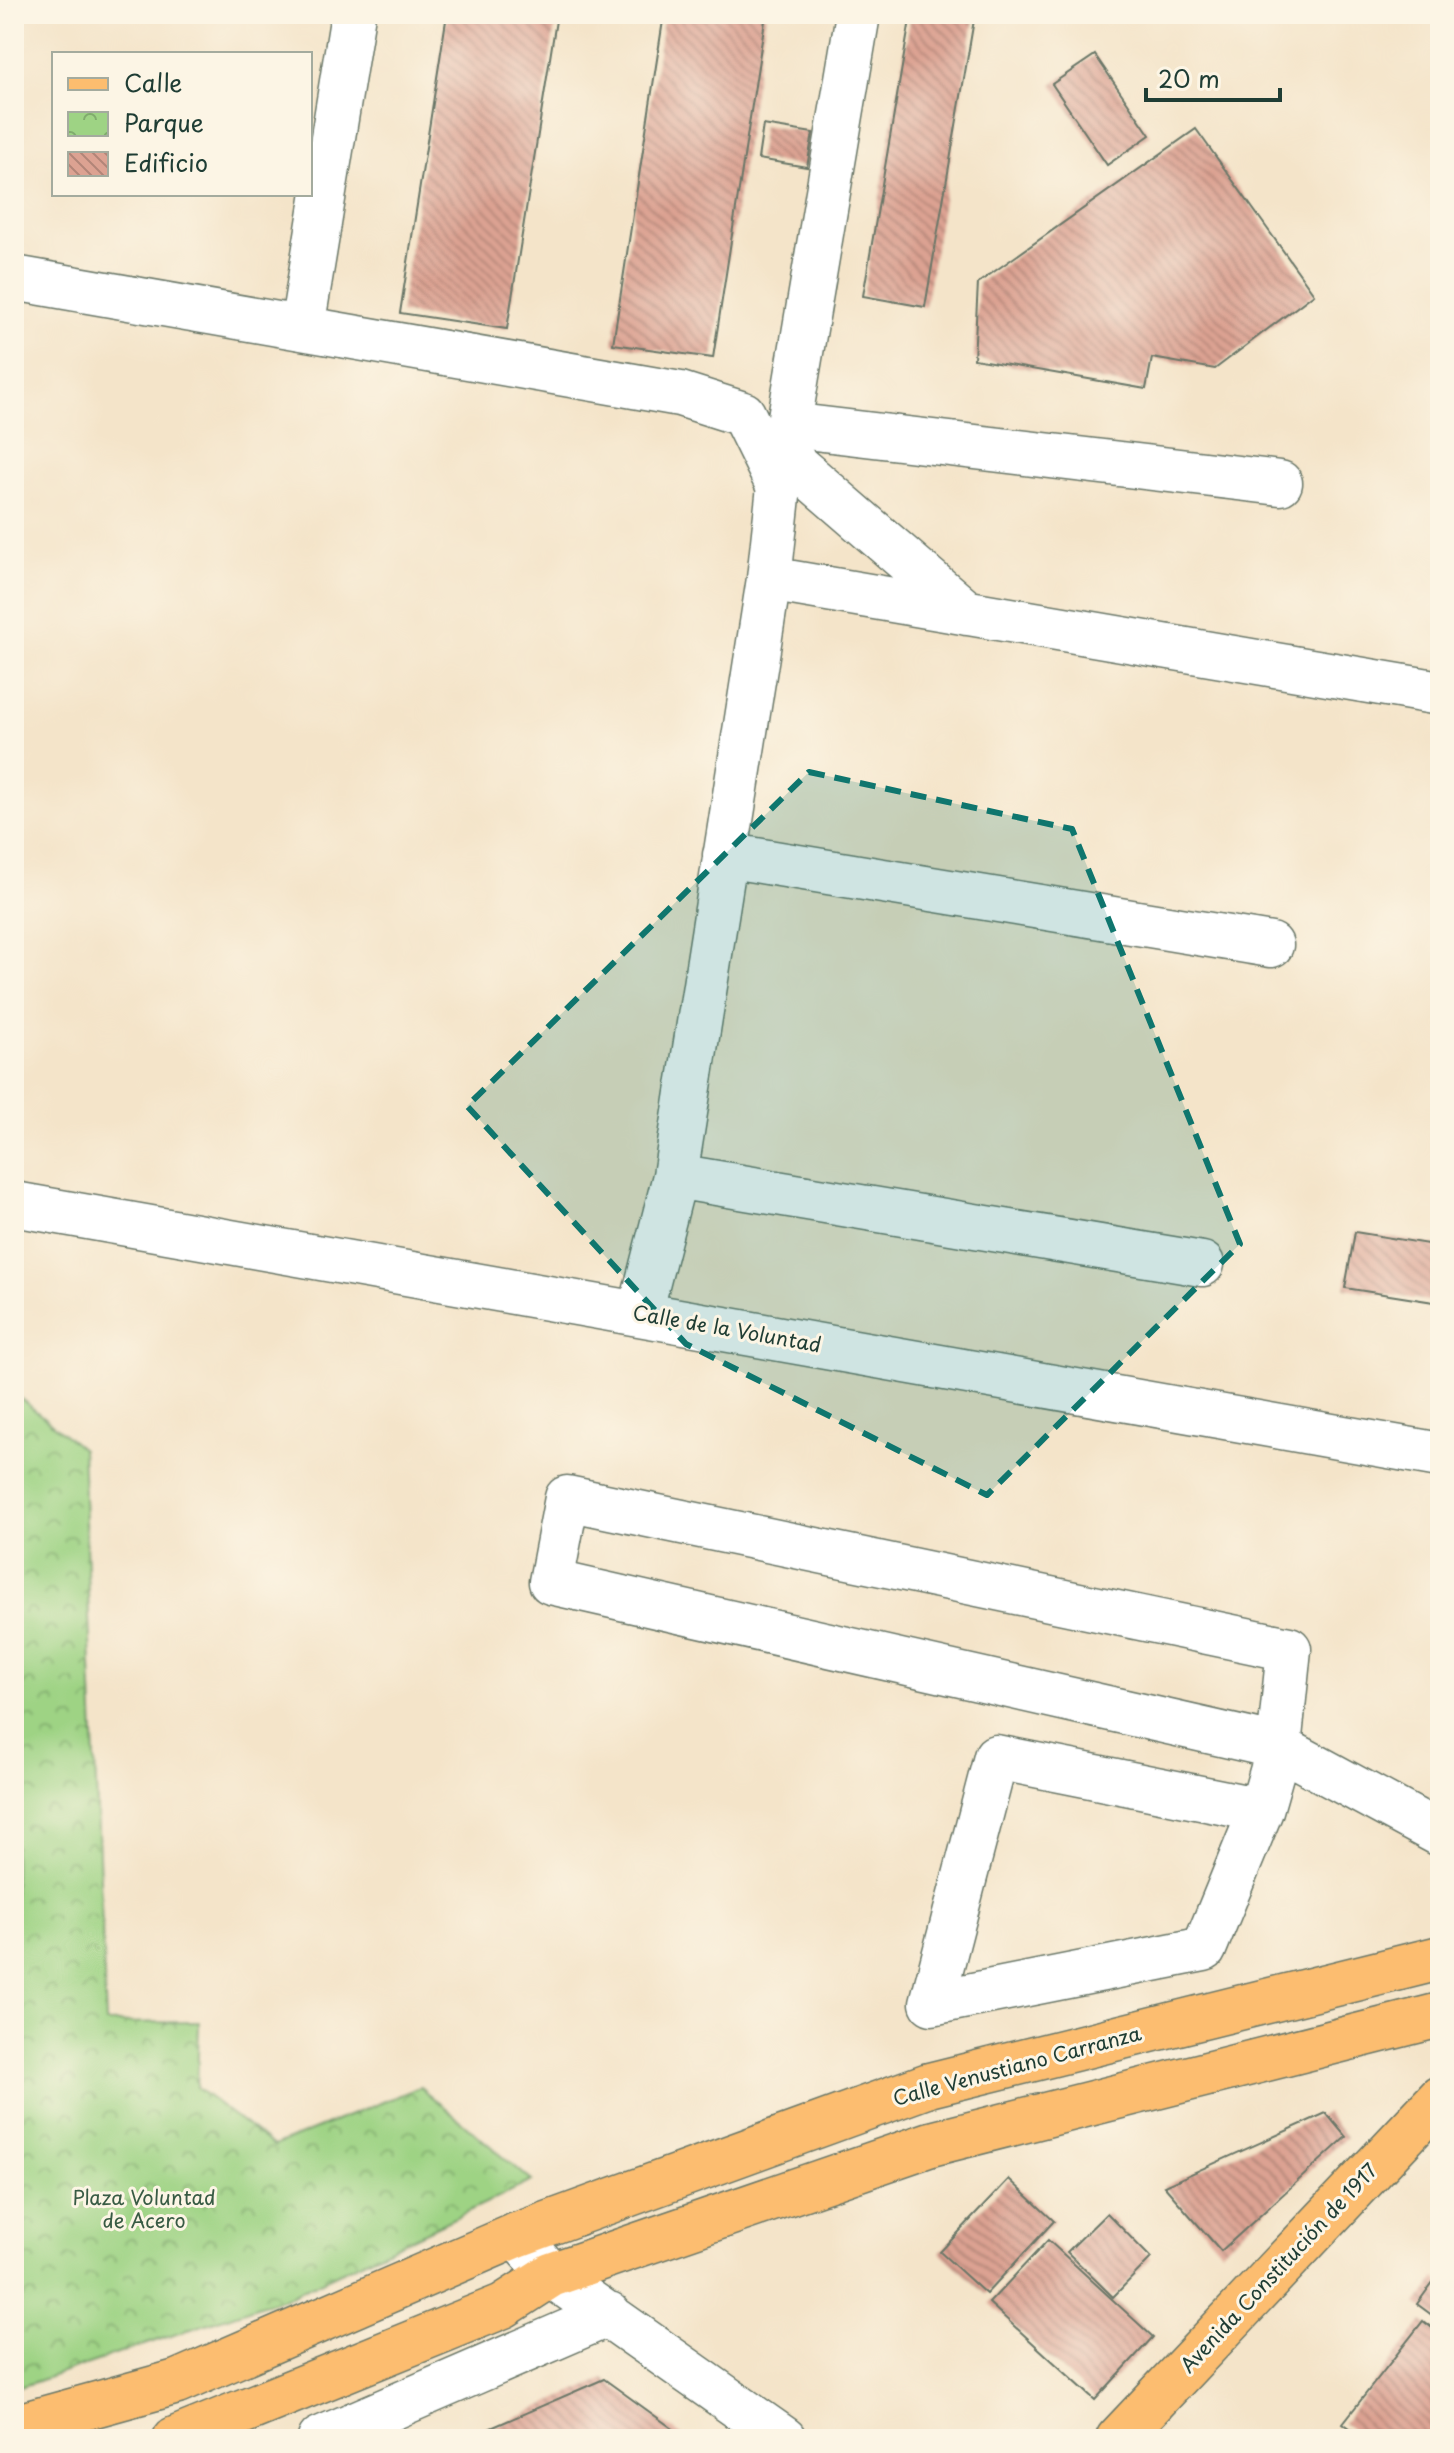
<svg xmlns="http://www.w3.org/2000/svg" width="1454" height="2453" font-family="'Playpen Sans',sans-serif">
  <style>
    .park { fill: url(#park-crowns); stroke: #5e885c; stroke-width: 2 }
    .building { fill: url(#building-back-hatch) }
    .lines { fill: none; stroke-linecap: round; stroke-linejoin: round }
    .minor-casing { stroke: #6a7768; stroke-width: 47 }
    .major-casing { stroke: #6a7768; stroke-width: 47 }
    .minor { stroke: #fff; stroke-width: 44 }
    .major { stroke: #fcbd6f; stroke-width: 44 }
    .marked { fill: #0f766e; fill-opacity: 0.2; stroke: #0f766e; stroke-width: 6; stroke-dasharray: 16 10; stroke-linejoin: round }
    .labels { text-anchor: middle; stroke-width: 6; stroke-linejoin: round; paint-order: stroke }
    .street-label { font-size: 20px; fill: #1f3d34; stroke: #fcf5e5 }
    .park-label { font-size: 20px; fill: #385b44; stroke: #fcf5e5 }
  </style>
  <defs>
    <pattern id="park-crowns" width="20" height="18" patternUnits="userSpaceOnUse" patternTransform="scale(2)"><rect width="20" height="18" fill="#9ed384"/><path d="M2 6a3 3 0 1 1 6 0M12 15a3 3 0 1 1 6 0" fill="none" stroke="#80ac6d"/></pattern>
    <pattern id="building-back-hatch" width="6" height="6" patternUnits="userSpaceOnUse" patternTransform="scale(2)"><rect width="6" height="6" fill="#dca292"/><path d="M-1 5l2 2M0 0l6 6M5-1l2 2" fill="none" stroke="#b28578"/></pattern>
  </defs>
  <rect width="100%" height="100%" fill="#fcf5e5"/>
  <filter id="ink" filterUnits="userSpaceOnUse"><feTurbulence type="fractalNoise" baseFrequency=".0125" numOctaves="2"/><feDisplacementMap in="SourceGraphic" scale="16" xChannelSelector="R" yChannelSelector="G"/><feConvolveMatrix kernelMatrix="1 2 1 2 8 2 1 2 1" color-interpolation-filters="sRGB"/></filter>
  <filter id="wash" filterUnits="userSpaceOnUse"><feTurbulence type="fractalNoise" baseFrequency=".006" numOctaves="4" result="noise"/><feDisplacementMap in="SourceGraphic" scale="32" xChannelSelector="R" yChannelSelector="G"/><feGaussianBlur stdDeviation="1.8" result="paint"/><feColorMatrix in="noise" values="0 0 0 0 0 0 0 0 0 0 0 0 0 0 0 0 0 1.4 0 .05"/><feComposite in="paint" operator="in"/></filter>
  <g filter="url(#wash)">
    <rect width="100%" height="100%" fill="#f4e4c9"/>
    <!-- park -->
    <path class="park" d="M14,1393L82,1449L106,2023L199,2022L197,2088L274,2146L420,2087L532,2181L292,2295L14,2389Z"/>
    <g id="blocks">
      <!-- building -->
      <path class="building" d="M447,14H557L507,329L400,313Z
        M664,14H766L713,358L613,344Z
        M911,14H975L925,307L863,296Z
        M1095,55L1150,135L1107,165L1052,84Z
        M763,125L813,133L807,167L758,159Z
        M1196,129L1314,294L1215,369L1152,358L1146,389L974,359L978,283Z
        M1355,1232L1440,1246V1303L1345,1288Z
        M1326,2113L1346,2137L1221,2251L1164,2186Z
        M1009,2179L1054,2221L986,2294L940,2252Z
        M1107,2213L1151,2258L1113,2297L1067,2252Z
        M1048,2240L1153,2337L1095,2400L989,2303Z
        M1436,2278L1440,2282V2321L1417,2304Z
        M1423,2321L1440,2334V2439H1365L1343,2423Z
        M604,2379L687,2439H484L477,2434Z"/>
    </g>
  </g>
  <g filter="url(#ink)">
    <use href="#blocks" fill-opacity="0" stroke="#6a7768" stroke-width="2"/>
    <g class="lines">
      <!-- minor casing -->
      <g class="minor-casing">
        <path id="minor" d="M14,278L680,394L743,414L779,487L769,579L675,1176L640,1313
          M302,328L353,14
          M789,425L1280,483
          M784,453L858,14
          M784,455L967,613
          M769,579L1440,693
          M725,855L1271,945
          M675,1176L1202,1264
          M14,1204L1440,1455
          M1261,1810L1204,1949L932,2003L996,1757L1261,1810L1279,1747L1289,1649L567,1498L551,1582L1279,1747L1440,1834
          M517,2235L551,2275L784,2439
          M320,2439L609,2314"/>
      </g>
      <!-- major casing -->
      <g class="major-casing">
        <path id="major" d="M14,2427L177,2382L517,2235L929,2085L1440,1958
          M175,2439L503,2306L551,2275L931,2144L1440,2015
          M1118,2439L1440,2098"/>
      </g>
      <!-- minor -->
      <use href="#minor" class="minor"/>
      <!-- major -->
      <use href="#major" class="major"/>
    </g>
  </g>
  <!-- marked area -->
  <path class="marked" d="M809,772L1072,829L1240,1244L987,1495L686,1344L467,1106Z"/>
  <g class="labels">
    <!-- street labels -->
    <g class="street-label">
      <text transform="translate(727 1329) rotate(10)" y="7">Calle de la Voluntad</text>
      <text transform="translate(1017 2066) rotate(-15)" y="7">Calle Venustiano Carranza</text>
      <text transform="translate(1279 2268) rotate(-47)" y="7">Avenida Constitución de 1917</text>
    </g>
    <!-- park labels -->
    <g class="park-label">
      <text x="144" y="2205">Plaza Voluntad<tspan x="144" dy="23">de Acero</tspan></text>
    </g>
  </g>
  <!-- margin -->
  <rect width="1454" height="2453" fill="none" stroke="#fcf5e5" stroke-width="48"/>
  <!-- legend -->
  <rect x="52" y="52" width="260" height="144" fill="#fcf5e5" stroke="#a4ab9e" stroke-width="2"/>
  <rect x="68" y="78" width="40" height="12" fill="#fcbd6f" stroke="#a4ab9e" stroke-width="2"/>
  <text x="124" y="92" font-size="24" fill="#1f3d34">Calle</text>
  <rect x="68" y="112" width="40" height="24" fill="url(#park-crowns)" stroke="#a4ab9e" stroke-width="2"/>
  <text x="124" y="132" font-size="24" fill="#1f3d34">Parque</text>
  <rect x="68" y="152" width="40" height="24" fill="url(#building-back-hatch)" stroke="#a4ab9e" stroke-width="2"/>
  <text x="124" y="172" font-size="24" fill="#1f3d34">Edificio</text>
  <!-- scale -->
  <path d="M1146 88v12h134v-12" fill="none" stroke="#1f3d34" stroke-width="4"/>
  <text x="1158" y="88" font-size="24" fill="#1f3d34" stroke="#fcf5e5" stroke-width="6" paint-order="stroke">20 m</text>
</svg>
